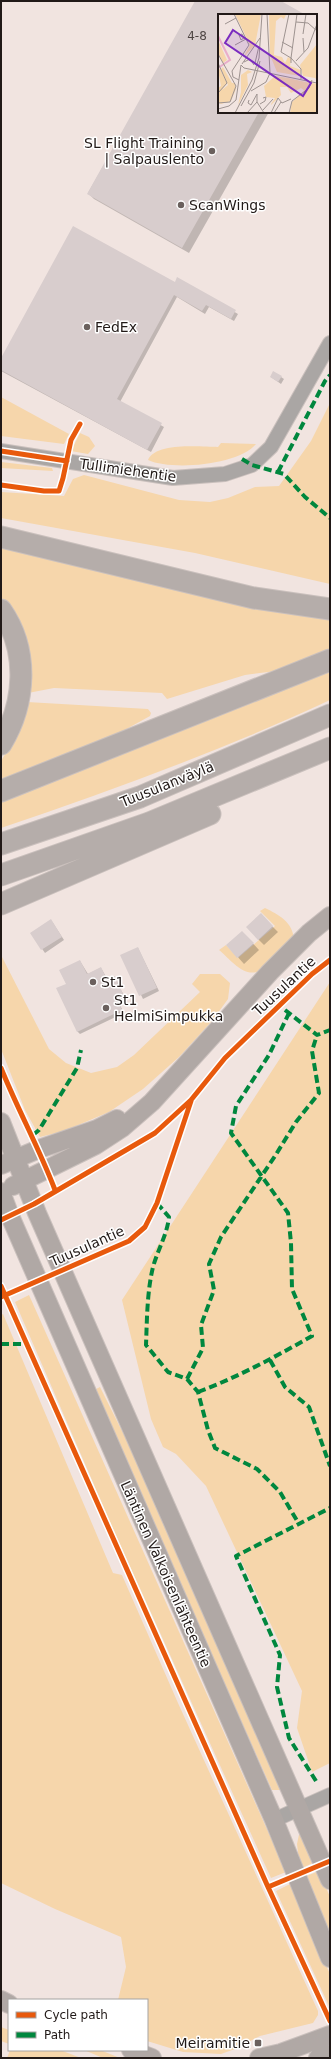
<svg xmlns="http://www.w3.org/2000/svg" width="331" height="2059" font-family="'DejaVu Sans',sans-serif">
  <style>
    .green { fill: #f6d6ab }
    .shadow { fill: #0003 }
    .building { fill: #d8cdcd }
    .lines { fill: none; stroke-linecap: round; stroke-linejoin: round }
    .minor-casing { stroke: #cac0bd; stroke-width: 16 }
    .major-casing { stroke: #cac0bd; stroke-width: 20 }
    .highway-casing { stroke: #cac0bd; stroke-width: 23 }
    .minor { stroke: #aaa6a4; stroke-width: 14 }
    .major { stroke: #b0a8a5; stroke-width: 18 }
    .highway { stroke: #b5adaa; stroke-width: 21 }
    .quiet { stroke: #00873e; stroke-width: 4; stroke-dasharray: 8 4; stroke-linecap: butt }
    .cycleway-casing { stroke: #fff; stroke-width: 8 }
    .cycleway { stroke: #e8590c; stroke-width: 5 }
    .poi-dot { fill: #6a605d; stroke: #fff; stroke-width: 1.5 }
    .labels { text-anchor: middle; stroke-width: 3; stroke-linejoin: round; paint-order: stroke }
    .number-label { font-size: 12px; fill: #4f4644 }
    .poi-label { font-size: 14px; fill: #211917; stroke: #fff; text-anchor: start }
    .street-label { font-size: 14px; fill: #211917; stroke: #fff }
    .inset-river { fill: none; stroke: #e9adc9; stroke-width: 2 }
    .inset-road { fill: none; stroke: #9e9390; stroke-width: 1 }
    .view { fill: #7b2cbf; fill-opacity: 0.15; stroke: #7b2cbf; stroke-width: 2 }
    .inset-edge { fill: none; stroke: #211917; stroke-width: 2 }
  </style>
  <rect width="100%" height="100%" fill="#f1e4e0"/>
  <!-- green -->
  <path class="green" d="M1,397L69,434L64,444L1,436Z
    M330,403V584L195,553L1,518V492L64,496L73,479L84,475L179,500L210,502L228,498L255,487L279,486L311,441Z
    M80,433L89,437L95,446L88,454L71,451Z
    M221,443L256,444C239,465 172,471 148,460C156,442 201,447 218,447Z
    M1,462L52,468L53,471L1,468Z
    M1,545L330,618V652L276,671L245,675L167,699L162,693L54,688L28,693L11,609L1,597Z
    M330,668V700C223,750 113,790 1,828V800Z
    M27,702L148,709L151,713L150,716L112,737L1,782V761L20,729Z
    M265,908C279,915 292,921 294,939L257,972C242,976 230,959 219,950L226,945L238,958L275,926L260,911Z
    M1,955L49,1049L66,1063L91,1073L117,1067L134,1055L200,992L192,984L200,974H220L230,983L228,999L212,1021L179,1057L143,1089L109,1112L64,1131L40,1137L25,1110L1,1049Z
    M330,982V1763L312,1772L297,1728L302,1691L206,1486L176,1454L163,1447L151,1419L122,1300Z
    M29,1295L286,1872L271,1878L114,1531L15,1302Z
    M3,1314L113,1573L122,1575L178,1703L318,2011V2015L313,2023L260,2036L235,2049L221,2054L183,2052L147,2041V2000H118L126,1967L121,1937L55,1909L1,1883V1315Z
    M100,1387L131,1449L282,1787L280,1790H272L94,1390Z
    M300,1830L315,1862L300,1869L297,1844Z
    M319,1871L330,1897V1938L304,1877Z
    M290,1884L330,1974V2008L276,1891Z
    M1,2027L9,2030V2044L1,2041Z
    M10,2050H60L81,2058H7Z
    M84,2050H100L120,2058H103Z"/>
  <!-- shadow -->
  <path class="shadow" d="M197,1H279L304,15H219V112H269L189,253L94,199L88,193Z
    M178,279L238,314L234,321L209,307L205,314L177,297L120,402L164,427L151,452L1,371V360L175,283Z
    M271,377H281L284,379L281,384Z
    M267,921L278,932L264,945L258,939Z
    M53,923L64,940L45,953L31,933Z
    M248,938L259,950L244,964L228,946Z
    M138,948L159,991L143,999L122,956Z
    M80,961L88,974L101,968L108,980L114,978L125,997L118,1001L124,1013L80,1034L77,1031L67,984Z"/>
  <!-- building -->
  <path class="building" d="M195,1H281L306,15H219V112H259L182,248L87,194Z
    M73,226L175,282L177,277L236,310L231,319L206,305L202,311L174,295L117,399L162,423L147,450L1,370V358Z
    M273,371L282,376L278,382L270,377Z
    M261,913L273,926L258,940L246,927Z
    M51,919L62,937L41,950L30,933Z
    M242,931L254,943L237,958L226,945Z
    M138,947L157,988L139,996L120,955Z
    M80,960L87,974L101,967L107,980L115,976L123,994L116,998L122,1010L77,1032L56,988L66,984L59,970Z"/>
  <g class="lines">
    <!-- minor casing -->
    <g class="minor-casing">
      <path id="minor" d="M1,451L173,478L225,474L252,465L271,447L330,343
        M274,1820L330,1795"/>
    </g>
    <!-- major casing -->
    <g class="major-casing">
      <path id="major" d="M1,1122L37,1213L330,1880
        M1,1165L39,1149L97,1129L117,1119
        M13,1186L96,1145L122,1128L152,1102L270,972L309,933L330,916
        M1,1192L10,1216L274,1820L330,1958
        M1,2000L9,2004
        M131,2050L152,2058
        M259,2058L281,2053L330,2035
        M318,2058L330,2054"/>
    </g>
    <!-- highway casing -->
    <g class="highway-casing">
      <path id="highway" d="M1,537L254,598L330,609
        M1,610C29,650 26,703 1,744
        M1,791L330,660
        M1,844L140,797L330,715
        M1,875L149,823L330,748
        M1,904L210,814"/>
    </g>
    <!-- minor -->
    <use href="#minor" class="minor"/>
    <!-- major -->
    <use href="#major" class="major"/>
    <!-- highway -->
    <use href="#highway" class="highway"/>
    <!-- quiet -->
    <path class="quiet" d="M242,459L252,465L284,474L305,497L330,518
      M278,472L325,381L330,375
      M285,1010L317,1035L330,1030
      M33,1135L39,1130L77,1068L81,1050
      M157,1203L169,1217C167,1235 158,1249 153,1267C147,1292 147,1319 146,1345L168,1372L187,1379L198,1392L208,1430L215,1448L257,1469L280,1492L299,1524
      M1,1344H27
      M270,1360L285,1387L309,1407L330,1466
      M187,1379L203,1348L201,1325L214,1290L209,1264L221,1237L275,1156L296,1122L319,1093L312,1051L317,1035
      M198,1392C238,1377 275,1357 312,1336L292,1289L291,1243L288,1213L231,1133L236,1106L269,1055L289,1013
      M316,1781L289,1738L277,1687L280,1655L236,1556L330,1508"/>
    <!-- cycleway casing -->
    <g class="cycleway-casing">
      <path id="cycleway" d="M1,451L67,461
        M1,485L44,491H59L63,478L71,440L80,424
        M1,1068C18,1110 39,1148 55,1190
        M1,1220L34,1204L155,1133L191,1100L225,1058L312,974L330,960
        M1,1286L268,1887L330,2021
        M1,1297L129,1241L145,1227L157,1203L191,1101
        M268,1887L330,1861"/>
    </g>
    <!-- cycleway -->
    <use href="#cycleway" class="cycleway"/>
  </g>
  <!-- markers -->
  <g class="poi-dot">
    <circle cx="212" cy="151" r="4"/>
    <circle cx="181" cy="205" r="4"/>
    <circle cx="87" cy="327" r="4"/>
    <circle cx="93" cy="982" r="4"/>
    <circle cx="106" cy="1008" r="4"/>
    <rect x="254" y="2039" width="8" height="8" rx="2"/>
  </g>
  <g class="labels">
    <!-- number labels -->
    <g class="number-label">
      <text x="197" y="40">4-8</text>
    </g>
    <!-- poi labels -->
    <g class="poi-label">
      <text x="204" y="148" text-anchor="end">SL Flight Training<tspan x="204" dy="16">| Salpauslento</tspan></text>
      <text x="189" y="210">ScanWings</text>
      <text x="95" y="332">FedEx</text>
      <text x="101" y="987">St1</text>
      <text x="114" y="1005">St1<tspan x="114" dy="16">HelmiSimpukka</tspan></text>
      <text x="250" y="2048" text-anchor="end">Meiramitie</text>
    </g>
    <!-- street labels -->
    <g class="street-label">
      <text transform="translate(128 470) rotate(8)" y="5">Tullimiehentie</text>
      <text transform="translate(167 784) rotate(-22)" y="5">Tuusulanväylä</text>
      <text transform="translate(284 986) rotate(-43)" y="5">Tuusulantie</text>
      <text transform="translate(87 1246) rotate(-24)" y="5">Tuusulantie</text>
      <text transform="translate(166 1574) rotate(66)" y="5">Läntinen Valkoisenlähteentie</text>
    </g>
  </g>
  <!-- overview -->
  <g transform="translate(218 14)">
    <rect width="99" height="99" fill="#f1e4e0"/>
    <path d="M17,0H43L37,31L25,44L32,31ZM51,0L68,1L66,5L63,3L58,7L56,41L64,43L67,49L70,43L73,45L72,52L83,56L82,62L59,58L52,41ZM0,26L9,46L5,49L0,39ZM99,30V66L97,64L85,62L82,51ZM5,53L14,69H17L18,75L13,87L3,90L0,88V74L3,72L0,56L2,55L9,69L4,76L10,71L3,55ZM30,56L34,58L29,60L30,71L20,91L23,78V61ZM57,62L70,64L92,69L87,77L83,74L73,79L69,73H62L63,81L53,91V96V90L57,84L48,83L46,72ZM94,69L99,70V99H72L74,88Z" fill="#f6d6ab"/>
    <path class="inset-river" d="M0,22L12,46L0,54"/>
    <path class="inset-road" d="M16,0L31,31L14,57L15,63L21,66M49,0L52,59M71,0L63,38L73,44V49M79,0L73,44L83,55V65M78,8L90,9L99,17M7,10L18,4M85,20L88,0M26,24L24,20L21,21L23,26L27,23M85,24L86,38M64,28L75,34M17,31L28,25M0,40L18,72L12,88L0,89M78,47L90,34L99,10M26,48L32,45L36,51M0,49L9,69L0,79M37,49L41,32M24,50L42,24M26,54L99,69M33,77L48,68L52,59M31,86L30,89L33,91L39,80V88M42,90L47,87L48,83L45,84M23,92L36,69L42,47M0,95L11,92L18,86L23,51L26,54M45,96L55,85M17,99L34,66L41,44L44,0M29,99L39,88L46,99M53,99L60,84L64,89L73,85M56,99L63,88M71,99L74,87L91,74L94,66"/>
    <path class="view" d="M15,16L93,69L85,82L7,29Z"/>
    <rect width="99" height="99" class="inset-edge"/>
  </g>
  <!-- border -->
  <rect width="331" height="2059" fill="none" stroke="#211917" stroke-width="4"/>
  <!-- legend -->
  <rect x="8" y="1999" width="140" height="52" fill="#ffffff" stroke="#a6a3a2"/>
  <rect x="16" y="2012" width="20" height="6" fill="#e8590c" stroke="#a6a3a2"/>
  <text x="44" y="2019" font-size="12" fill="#211917">Cycle path</text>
  <rect x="16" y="2032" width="20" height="6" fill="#00873e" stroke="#a6a3a2"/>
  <text x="44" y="2039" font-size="12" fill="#211917">Path</text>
</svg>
